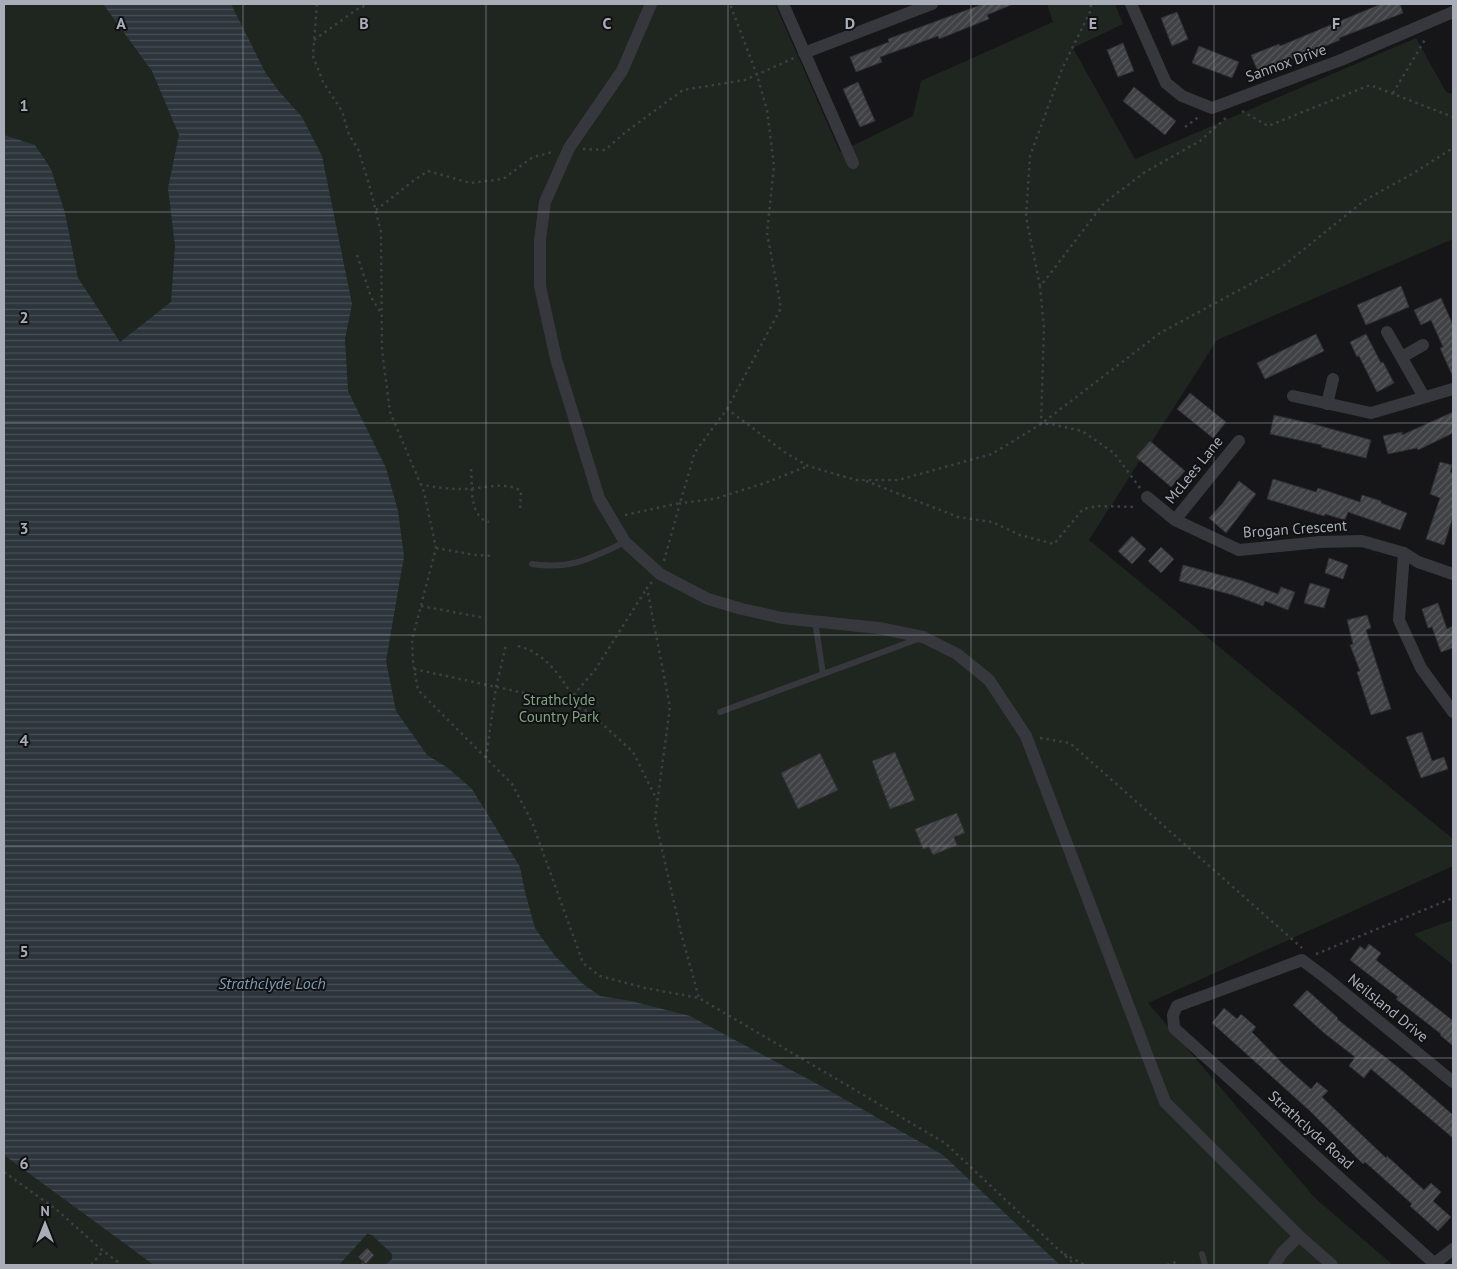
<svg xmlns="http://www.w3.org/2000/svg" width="1457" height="1269" font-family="'PT Sans',sans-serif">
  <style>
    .park { fill: #1e261f }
    .water { fill: url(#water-rules) }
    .building { fill: url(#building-hatch); stroke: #303034 }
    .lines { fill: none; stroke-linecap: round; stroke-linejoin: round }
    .path { stroke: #3d3f44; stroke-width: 2.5; stroke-dasharray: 2.5 4; stroke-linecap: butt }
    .lane { stroke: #37383d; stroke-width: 6 }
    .street { stroke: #37383d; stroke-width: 12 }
    .grid { fill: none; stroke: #a8adb8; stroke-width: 1; stroke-opacity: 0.55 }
    .labels { text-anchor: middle; stroke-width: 4; stroke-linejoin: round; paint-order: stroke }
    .street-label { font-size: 15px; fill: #a8adb8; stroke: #111113 }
    .park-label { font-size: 15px; fill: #7fa381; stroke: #111113 }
    .water-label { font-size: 16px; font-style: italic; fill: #7f9bb3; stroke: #111113 }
    .grid-label { font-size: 16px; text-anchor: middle; font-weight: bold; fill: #a8adb8; stroke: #111113; stroke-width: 4; stroke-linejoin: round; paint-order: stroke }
  </style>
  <defs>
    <pattern id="water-rules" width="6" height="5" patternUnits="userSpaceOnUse" patternTransform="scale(1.25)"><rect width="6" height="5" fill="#2c353c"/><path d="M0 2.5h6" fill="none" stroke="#485056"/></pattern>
    <pattern id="building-hatch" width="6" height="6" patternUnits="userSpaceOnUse" patternTransform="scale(1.25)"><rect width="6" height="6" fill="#404145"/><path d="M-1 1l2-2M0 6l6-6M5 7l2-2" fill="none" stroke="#595a5e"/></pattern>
  </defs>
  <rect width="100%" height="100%" fill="#161618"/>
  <!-- park -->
  <path class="park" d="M4,4H775L840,152L913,116L921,81L1053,22L1047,4H1115L1123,24L1073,48L1135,159L1416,38L1446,92L1453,94V239L1217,340L1089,540L1453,839V866L1148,1003L1315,1198L1393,1265H4Z
    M1453,920V965L1414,934Z"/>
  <!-- water -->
  <path class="water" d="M103,4H231L265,72L278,90L302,117L322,156L352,304L345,339L348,391L386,468L398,511L404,556L386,661L396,711L427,755L448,768L472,789L520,867L525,892L535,928L555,956L583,984L600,996L631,1001L690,1016L823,1087L943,1155L1060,1265H385L392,1259V1254L372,1235L367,1234L339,1265H154L4,1155V135L35,145L51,169L65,213L78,278L120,342L171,302L175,246L168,188L179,135L152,71Z"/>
  <!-- building -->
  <path class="building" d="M983,4H1013L987,15L989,19L939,39L938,36L880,57L882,62L856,72L850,57L889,42L888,39Z
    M1381,4H1400L1403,13L1339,38L1340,40L1297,58L1296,57L1258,72L1251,55L1279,44L1280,46Z
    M1177,12L1188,39L1172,46L1161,18Z
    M1123,43L1134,71L1118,77L1107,50Z
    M1199,46L1239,62L1232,78L1192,63Z
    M858,82L875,121L860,127L843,89Z
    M1134,87L1176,121L1165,135L1123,101Z
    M1401,286L1409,307L1366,325L1357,305Z
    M1441,298L1453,325V377L1440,348L1443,347L1431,320L1421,325L1414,310Z
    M1316,334L1324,351L1265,379L1257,363Z
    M1366,334L1381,363L1383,362L1394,383L1377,392L1359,356L1357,357L1350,342Z
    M1190,393L1226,422L1213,438L1177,409Z
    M1453,412V433L1418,450L1417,448L1388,454L1383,436L1402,432V435Z
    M1274,415L1317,425L1371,440L1366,458L1321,447L1322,445L1270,434Z
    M1150,441L1185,471L1171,487L1136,457Z
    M1440,462L1452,465L1450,472L1453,473V517L1444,545L1426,539L1440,498L1430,494Z
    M1273,479L1316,492L1318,488L1360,502L1362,495L1381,501V503L1407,513L1400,530L1348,512L1345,520L1325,514L1324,516L1267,499Z
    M1239,481L1256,494L1226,533L1209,518L1222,504Z
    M1132,536L1146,549L1132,564L1118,551Z
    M1161,547L1174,559L1161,573L1148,561Z
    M1329,558L1348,565L1343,579L1325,573Z
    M1183,565L1243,581L1278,594L1281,587L1295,592L1288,610L1265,601L1263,606L1233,595L1179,581Z
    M1310,583L1330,589L1324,608L1304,603Z
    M1438,603L1447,629L1453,626V648L1441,652L1432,627L1428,628L1422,609Z
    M1367,615L1371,628L1366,630L1391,709L1371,715L1357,672L1360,671L1350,645L1353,644L1347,620Z
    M1422,732L1432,761L1444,757L1448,769L1421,778L1406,737Z
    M895,752L915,800L890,809L872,761Z
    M820,753L838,790L798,809L781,773Z
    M957,813L965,833L954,837L957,845L933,855L929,847L923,849L915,829Z
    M1369,944L1381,953L1376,960L1452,1020L1453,1019V1046L1440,1035L1441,1034L1396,999L1398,997L1350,960L1360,946L1365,950Z
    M1307,990L1338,1018L1337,1019L1399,1068L1453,1115V1138L1371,1069L1364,1078L1349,1066L1355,1057L1324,1033L1293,1005Z
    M1224,1008L1237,1019L1241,1014L1256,1027L1252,1032L1284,1065L1311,1089L1317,1082L1328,1091L1322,1097L1386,1158L1387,1156L1424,1190L1431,1183L1441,1192L1433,1201L1451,1217L1438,1231L1410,1206L1412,1204L1365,1162L1363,1164L1310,1111L1212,1023Z
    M367,1248L374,1255L366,1264L358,1257Z"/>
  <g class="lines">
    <!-- path -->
    <path class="path" d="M317,4L313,56L323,82L342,111L349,135L358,149L369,184L381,232L382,350L390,412L424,492L436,548L412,640L413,662L418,690L512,784L532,822L583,963L600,976L645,988L699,998L945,1143L1075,1265
      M314,40L356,10L368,4
      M1393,93L1426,38
      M1242,111L1268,126L1370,85L1453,117
      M1185,127L1200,116
      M583,149L605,150L627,131L683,90L745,80L794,58
      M376,210L413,181L428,171L470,183L503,179L533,157L553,152
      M357,255L371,297L381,313
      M1040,286L1026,217L1030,156L1062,69L1090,12L1091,4
      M727,409L781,308L767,233L774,166L767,110L757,75L730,4
      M471,469C473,486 468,516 489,522
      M866,481L958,517L992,522L1020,535L1054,544L1083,509L1098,506L1137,507
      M420,484C433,487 446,489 459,489C479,490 503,480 521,491L520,511
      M1140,488L1114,453L1082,431L1051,424H1041L1044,328L1040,287L1104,203L1145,172L1200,141L1227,117
      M625,515L680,503L695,452L727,409L786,453L808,466L856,480H898L992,454L1041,424L1160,333L1282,267L1365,200L1412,174L1453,148
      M436,548L475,555L494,556
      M664,561L680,503L714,499L765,483L808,466
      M652,582L647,588L670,707L655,819L681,933L699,998
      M421,606L485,618
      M518,646C543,652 560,674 572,696
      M414,669L524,693L588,711L633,752L657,800
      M565,705L595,670L647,588
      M1040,738L1070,743L1302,948
      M486,758L496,687L506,645
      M1316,954L1453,898
      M4,1172L57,1210L103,1251L122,1265
      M1064,1254L1085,1265
      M91,1265L103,1251
      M362,1265L364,1262
      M1167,1265L1176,1262"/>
    <!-- lane -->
    <path class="lane" d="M532,564C571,570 591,558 625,542
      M815,621L823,674
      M720,712L918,639
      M1202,1254L1205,1265"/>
    <!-- street -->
    <path class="street" d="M651,4L622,71L569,148L545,202L540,240V286L556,359L599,498L625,542L660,574L708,599L742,609L782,618L879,628L923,637L957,654L989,680L1026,736L1165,1102L1299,1236L1332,1265
      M783,4L853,163
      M1131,4L1166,83L1182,96L1212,108L1341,60L1453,12
      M804,53L932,4
      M1387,332L1424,397
      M1402,357L1423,345
      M1293,396L1371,413L1453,389
      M1327,404L1333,379
      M1147,497L1175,520L1239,550L1320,542L1362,541L1404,553L1418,562L1453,574
      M1175,520L1239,441
      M1404,553L1399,620L1421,668L1453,712
      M1434,1264L1453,1249
      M1274,1265L1282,1253L1299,1236
      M1436,1265L1174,1028L1173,1015L1177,1006L1302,960L1326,978L1453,1082"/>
  </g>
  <!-- grid -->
  <path class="grid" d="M243,4V1265M486,4V1265M728,4V1265M971,4V1265M1214,4V1265M4,212H1453M4,423H1453M4,635H1453M4,846H1453M4,1058H1453"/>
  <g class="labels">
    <!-- street labels -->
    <g class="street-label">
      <text transform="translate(1286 63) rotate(-20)" y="5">Sannox Drive</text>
      <text transform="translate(1194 470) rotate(-51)" y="5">McLees Lane</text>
      <text transform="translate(1295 529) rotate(-4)" y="5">Brogan Crescent</text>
      <text transform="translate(1388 1008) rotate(39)" y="5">Neilsland Drive</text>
      <text transform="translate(1311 1130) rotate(42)" y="5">Strathclyde Road</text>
    </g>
    <!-- park labels -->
    <g class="park-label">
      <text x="559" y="705">Strathclyde<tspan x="559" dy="17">Country Park</tspan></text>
    </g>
    <!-- water labels -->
    <g class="water-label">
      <text x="272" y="989">Strathclyde Loch</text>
    </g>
  </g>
  <g class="grid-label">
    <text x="121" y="29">A</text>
    <text x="364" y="29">B</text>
    <text x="607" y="29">C</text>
    <text x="850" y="29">D</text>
    <text x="1093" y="29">E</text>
    <text x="1336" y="29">F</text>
    <text x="24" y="111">1</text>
    <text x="24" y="323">2</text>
    <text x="24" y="534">3</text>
    <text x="24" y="746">4</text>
    <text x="24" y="957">5</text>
    <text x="24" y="1169">6</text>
  </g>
  <!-- border -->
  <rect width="1457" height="1269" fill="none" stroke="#a8adb8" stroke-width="10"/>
  <!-- north arrow -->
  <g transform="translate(45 1224)" stroke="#111113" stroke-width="4" paint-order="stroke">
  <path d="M0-4L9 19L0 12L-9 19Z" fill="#a8adb8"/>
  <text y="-8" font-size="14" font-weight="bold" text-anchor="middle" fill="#a8adb8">N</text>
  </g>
</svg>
